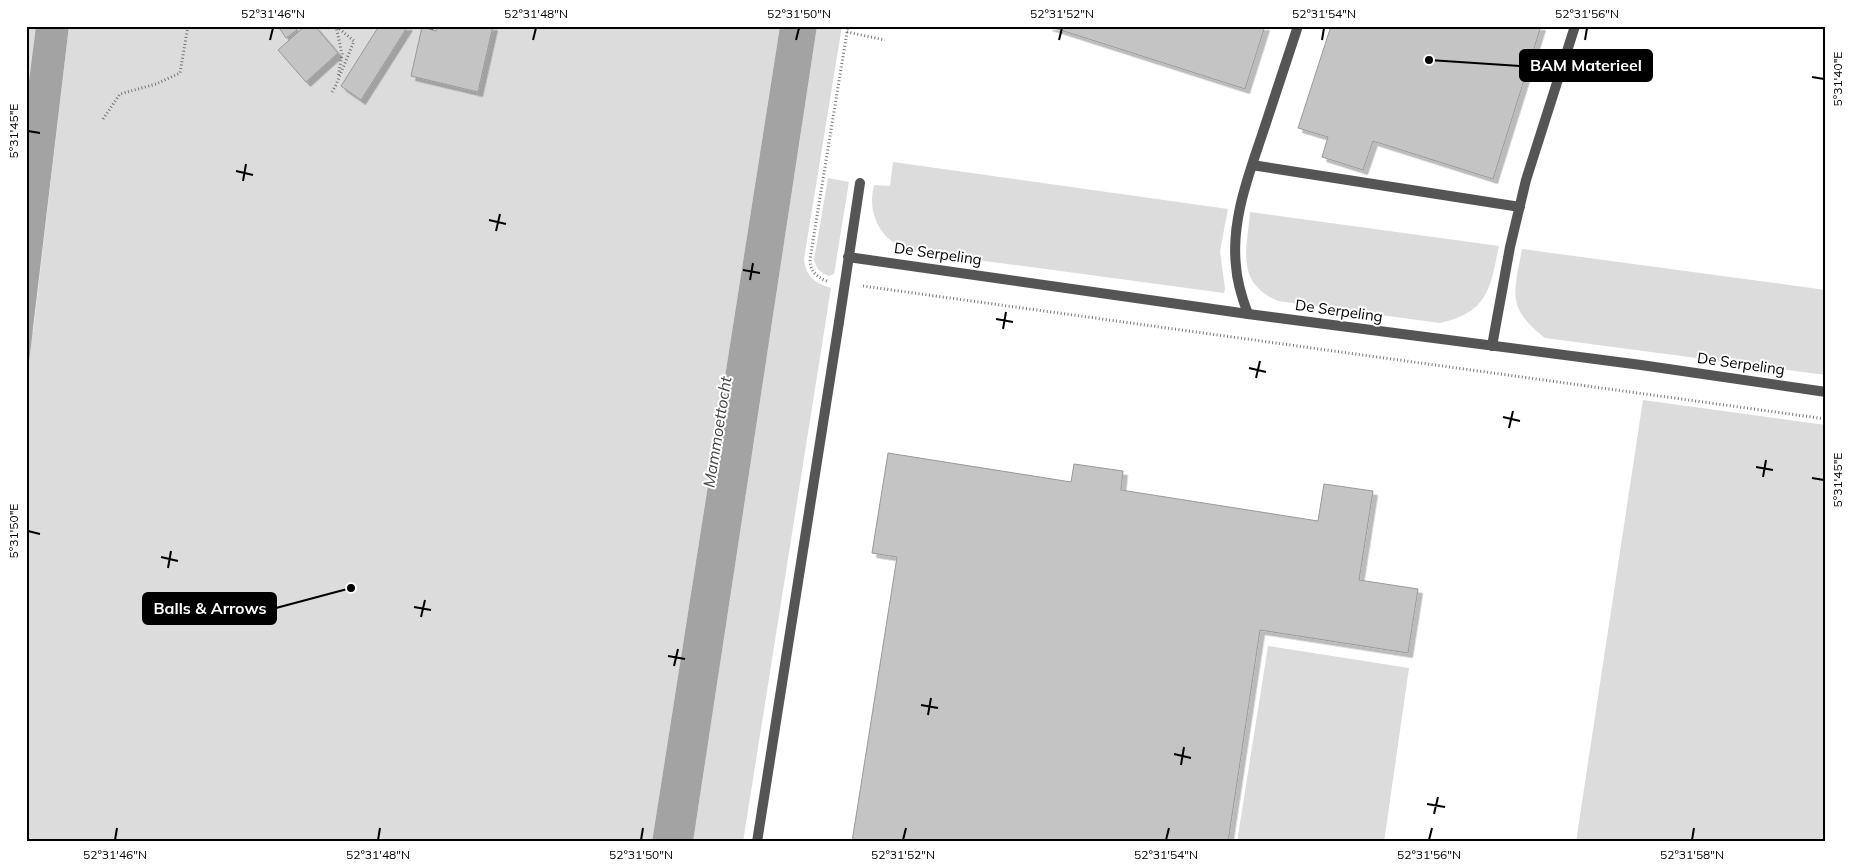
<svg xmlns="http://www.w3.org/2000/svg" width="1852" height="868" font-family="Mulish,sans-serif">
  <style>
    .green { fill: #dcdcdc }
    .water { fill: #a3a3a3 }
    .building { fill: #c4c4c4; stroke: #999; filter: url(#shadow) }
    .lines { fill: none; stroke-linecap: round; stroke-linejoin: round }
    .path { stroke: #777; stroke-width: 3; stroke-dasharray: 1 2.5; stroke-linecap: butt }
    .service { stroke: #555; stroke-width: 10 }
    .minor { stroke: #555; stroke-width: 10 }
    .ticks { fill: none; stroke: #000; stroke-width: 2 }
    .labels { text-anchor: middle; stroke-width: 4; stroke-linejoin: round; paint-order: stroke }
    .street-label { font-size: 15px; fill: #000; stroke: #fff }
    .water-label { font-size: 16px; font-style: italic; fill: #444; stroke: #fff }
    .leader { fill: none; stroke: #000; stroke-width: 2 }
    .callout-dot { fill: #000; stroke: #fff; stroke-width: 2 }
    .callout { fill: #000; stroke: #000; stroke-width: 2 }
    .callout-label { font-size: 16px; text-anchor: middle; font-weight: bold; fill: #fff }
    .neatline { fill: none; stroke: #000; stroke-width: 2 }
    .ticks-label { font-size: 12px; text-anchor: middle; fill: #000 }
  </style>
  <defs>
    <filter id="shadow"><feDropShadow dx="4.5" dy="4.5" stdDeviation="0" flood-color="#0004"/></filter>
  </defs>
  <rect width="100%" height="100%" fill="#fff"/>
  <!-- green -->
  <path class="green" d="M26,26H36L26,104Z
    M69,26H780L652,842H26V331L33,332Z
    M817,26H842L804,259C806,277 815,283 831,288L743,842H693Z
    M893,162L1228,209L1220,251L1225,289L1224,293L948,256C919,251 891,252 877,223C871,210 871,198 874,185L890,186Z
    M828,178L849,182L834,274L829,276C820,273 816,268 814,260Z
    M1250,212L1499,246C1490,289 1488,312 1440,323L1278,301C1235,282 1247,250 1250,212Z
    M1522,249L1826,290V375L1545,338C1506,308 1514,293 1522,249Z
    M1643,400L1826,425V842H1576Z
    M1268,646L1409,668L1384,842H1237Z"/>
  <!-- water -->
  <path class="water" d="M36,26H69L26,387V104Z
    M780,26H817L693,842H652Z"/>
  <!-- building -->
  <path class="building" d="M278,26H294L297,30L286,38Z
    M305,26H315L338,53L306,82L278,50Z
    M379,26H408L361,100L341,86Z
    M437,26H493L478,92L411,76L422,27L436,31Z
    M1048,26H1265L1245,89Z
    M1331,26H1541L1493,179L1373,141L1363,170L1322,157L1328,137L1298,128Z
    M888,453L1071,482L1074,464L1123,471L1121,490L1318,521L1324,484L1373,491L1359,580L1418,589L1408,653L1260,630L1228,842H852L897,557L872,553Z"/>
  <g class="lines">
    <!-- path -->
    <path class="path" d="M336,26L342,54L338,77
      M432,30V26
      M847,32L885,40
      M332,92L336,85L354,41L336,26
      M103,119L120,94L156,84L180,73L188,26
      M827,281C816,277 810,271 810,259L848,26
      M863,286L1826,419"/>
    <!-- service -->
    <path class="service" d="M1252,165L1520,207
      M1248,314C1242,298 1237,283 1236,266C1231,221 1248,177 1262,135C1274,99 1286,63 1298,26
      M1492,346L1510,247L1526,180L1575,26
      M757,842L839,322"/>
    <!-- minor -->
    <path class="minor" d="M848,257L1248,314L1641,365L1826,392
      M839,322L860,183"/>
  </g>
  <!-- ticks -->
  <path class="ticks" d="M270,40L273,28M533,40L536,28M796,40L799,28M1059,40L1062,28M1322,40L1324,28M1585,40L1587,28M1812,77L1824,79M28,131L40,133M236,171L253,175M243,181L246,164M489,220L506,224M496,231L500,214M743,270L760,273M750,280L753,263M996,319L1013,322M1003,329L1006,312M1249,368L1266,372M1256,378L1260,361M1503,417L1520,421M1509,428L1513,411M1756,467L1773,470M1763,477L1766,460M1812,478L1824,480M28,531L40,534M161,557L178,561M168,568L171,551M414,607L431,610M421,617L425,600M668,656L685,659M674,666L678,649M921,705L938,708M928,715L931,698M1174,754L1191,758M1181,765L1184,747M1427,804L1445,807M1434,814L1438,797M115,840L117,828M378,840L380,828M641,840L643,828M903,840L906,828M1166,840L1169,828M1429,840L1432,828M1692,840L1694,828"/>
  <g class="labels">
    <!-- street labels -->
    <g class="street-label">
      <text transform="translate(938 254) rotate(8)" y="5">De Serpeling</text>
      <text transform="translate(1339 311) rotate(8)" y="5">De Serpeling</text>
      <text transform="translate(1741 364) rotate(8)" y="5">De Serpeling</text>
    </g>
    <!-- water labels -->
    <g class="water-label">
      <text transform="translate(717 432) rotate(-81)" y="6">Mammoettocht</text>
    </g>
  </g>
  <!-- callouts -->
  <path class="leader" d="M1429 60L1520 66M351 588L276 608"/>
  <g class="callout-dot">
    <circle cx="1429" cy="60" r="5"/>
    <circle cx="351" cy="588" r="5"/>
  </g>
  <g class="callout">
    <rect x="1520" y="50" width="132" height="31" rx="5"/>
    <rect x="143" y="593" width="133" height="31" rx="5"/>
  </g>
  <g class="callout-label">
    <text x="1586" y="71">BAM Materieel</text>
    <text x="210" y="614">Balls &amp; Arrows</text>
  </g>
  <!-- border -->
  <rect width="1852" height="868" fill="none" stroke="#ffffff" stroke-width="55"/>
  <rect x="28" y="28" width="1796" height="812" class="neatline"/>
  <g class="ticks-label">
    <text x="273" y="18">52°31'46"N</text>
    <text x="536" y="18">52°31'48"N</text>
    <text x="799" y="18">52°31'50"N</text>
    <text x="1062" y="18">52°31'52"N</text>
    <text x="1324" y="18">52°31'54"N</text>
    <text x="1587" y="18">52°31'56"N</text>
    <text transform="translate(1838 79) rotate(-90)" y="4">5°31'40"E</text>
    <text transform="translate(14 131) rotate(-90)" y="4">5°31'45"E</text>
    <text transform="translate(1838 480) rotate(-90)" y="4">5°31'45"E</text>
    <text transform="translate(14 531) rotate(-90)" y="4">5°31'50"E</text>
    <text x="115" y="859">52°31'46"N</text>
    <text x="378" y="859">52°31'48"N</text>
    <text x="641" y="859">52°31'50"N</text>
    <text x="903" y="859">52°31'52"N</text>
    <text x="1166" y="859">52°31'54"N</text>
    <text x="1429" y="859">52°31'56"N</text>
    <text x="1692" y="859">52°31'58"N</text>
  </g>
</svg>
